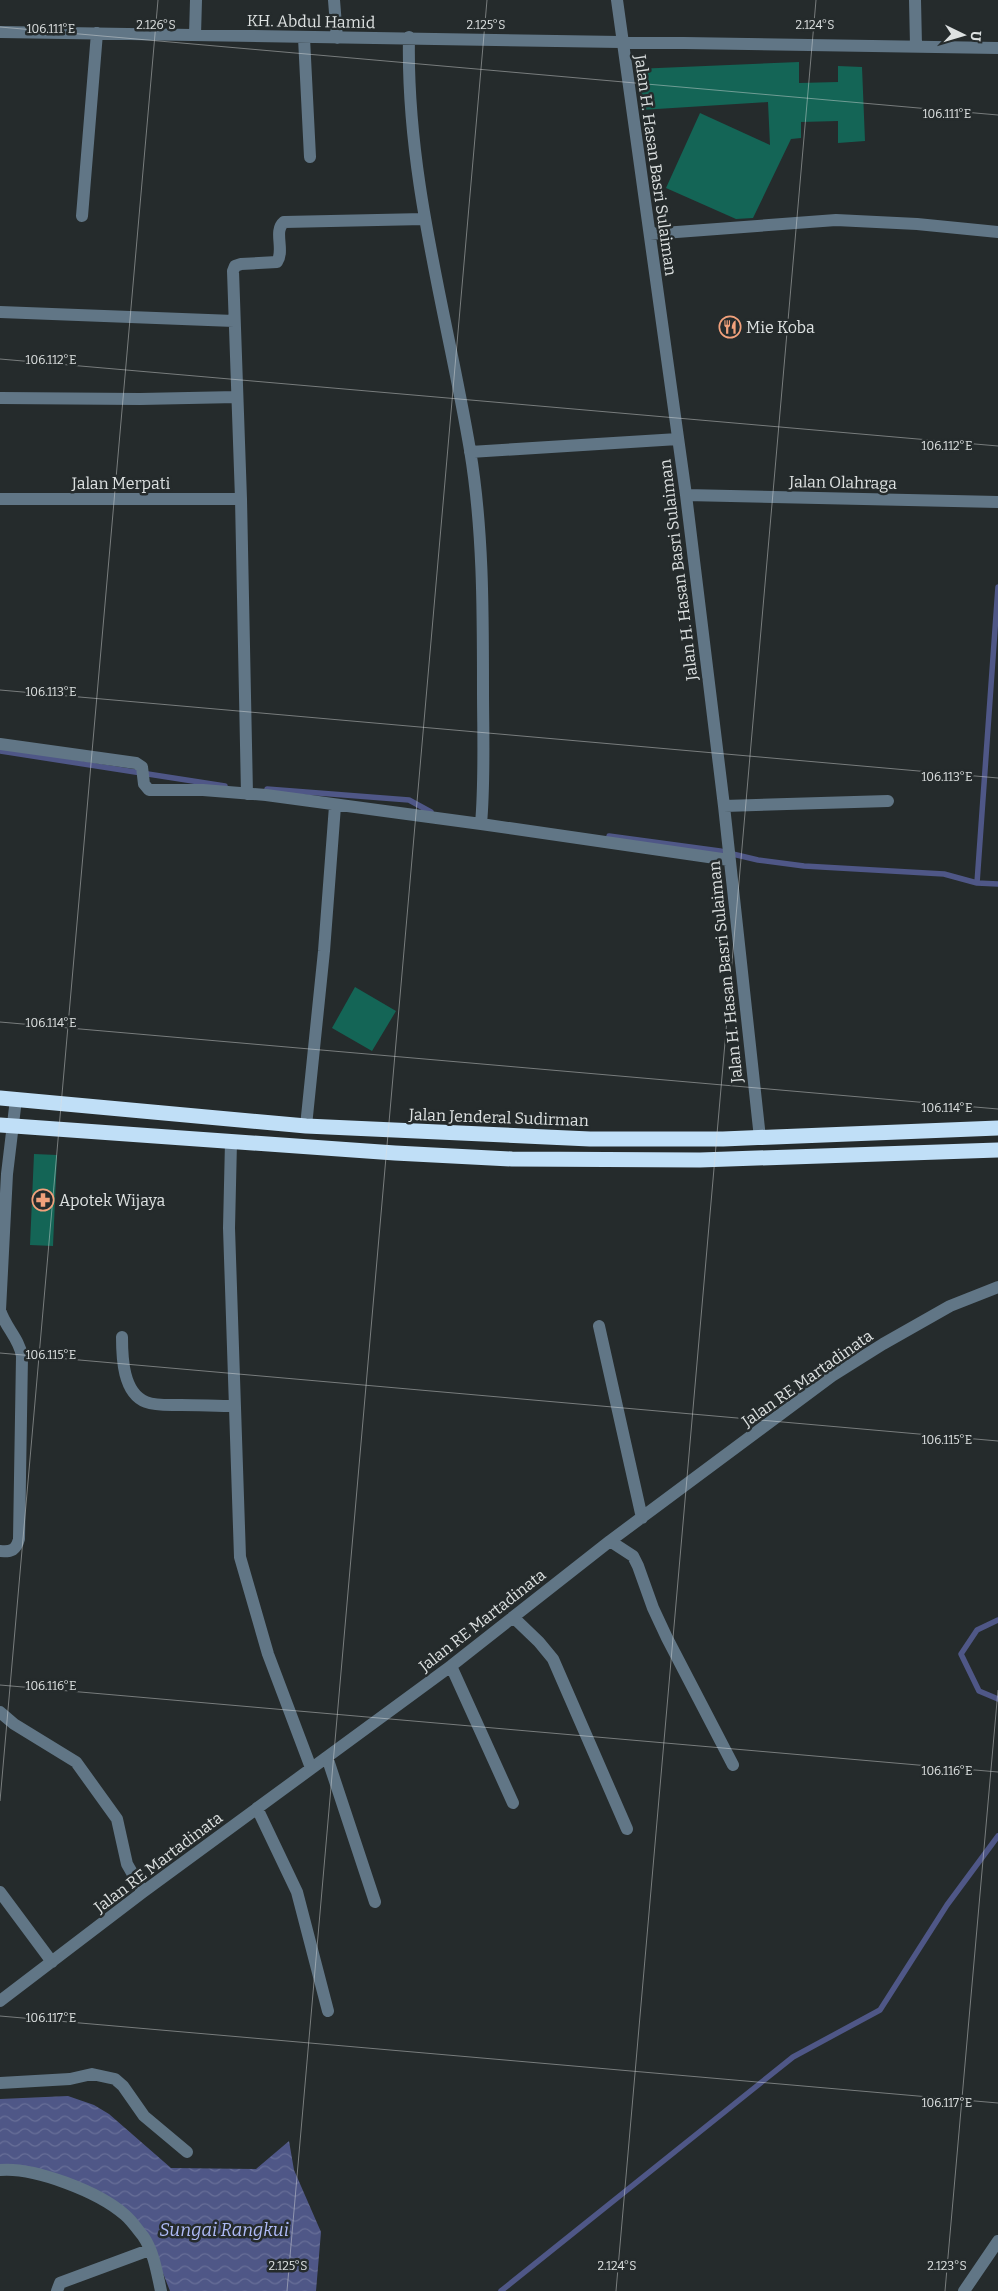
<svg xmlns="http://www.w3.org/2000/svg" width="998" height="2291" font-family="Bitter,serif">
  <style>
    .water { fill: url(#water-waves) }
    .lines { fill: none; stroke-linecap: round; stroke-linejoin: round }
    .stream { stroke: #4f5787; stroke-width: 5.5 }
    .building { fill: #146556 }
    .minor { stroke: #617686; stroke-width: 12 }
    .highway { stroke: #c0dff7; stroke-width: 15 }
    .ticks { fill: none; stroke: #dde1e1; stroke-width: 1; stroke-opacity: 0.45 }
    .labels { text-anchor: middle; stroke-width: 5; stroke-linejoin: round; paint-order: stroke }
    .street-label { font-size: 16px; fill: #dde1e1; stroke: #252b2c }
    .poi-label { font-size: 16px; fill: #dde1e1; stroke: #252b2c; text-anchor: start }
    .water-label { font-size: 18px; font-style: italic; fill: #afbbf7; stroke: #252b2c }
    .ticks-label { font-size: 12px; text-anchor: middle; fill: #dde1e1; stroke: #252b2c; stroke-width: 5; stroke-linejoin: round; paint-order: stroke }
  </style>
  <defs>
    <pattern id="water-waves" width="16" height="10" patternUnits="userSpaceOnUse" patternTransform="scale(1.25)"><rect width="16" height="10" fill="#4f5787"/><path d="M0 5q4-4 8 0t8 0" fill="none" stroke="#686f98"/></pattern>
  </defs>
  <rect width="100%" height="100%" fill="#252b2c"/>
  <!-- water -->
  <path class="water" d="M68,2096L94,2105L109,2114L171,2168L256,2169L289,2141L294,2170L321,2232L316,2291H170L151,2243L114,2201L0,2166V2099Z"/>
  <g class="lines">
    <!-- stream -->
    <path class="stream" d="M0,751L225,786
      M267,789L409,800L431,812
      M609,836L720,851L758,860L804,866L944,874L977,883L998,884
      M977,883L998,587
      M998,1620L977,1630L961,1654L979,1691L998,1699
      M501,2291L793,2057L880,2010L947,1905L998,1836"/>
  </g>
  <!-- building -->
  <path class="building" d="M799,62V83L838,82V66L862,67L865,141L838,143V121L801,122V138L791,139L753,218L736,219L666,188L700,113L770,145L768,102L641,110L635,69Z
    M355,987L396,1011L372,1051L332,1028Z
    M34,1154L57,1155L53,1246L30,1245Z"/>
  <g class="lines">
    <!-- minor -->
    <path class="minor" d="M334,0L337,38
      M617,0L686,495L724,806L760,1138
      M915,0L916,45
      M0,32L998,48
      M195,35L196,0
      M409,37C406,178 447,313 470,450C483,528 483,609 483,688C483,733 485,779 481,824
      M304,38L310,157
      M82,216L97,33
      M650,234L836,220L917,224L998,232
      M0,312L234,321
      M0,398L140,399L237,397
      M470,452L678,439
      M686,495L998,502
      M0,499H241
      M0,744L136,763L142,767L144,784L149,790H203L266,795L481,824L729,860
      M247,794L241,499L233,271L235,266L241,264L277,262C285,250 273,231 284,222L424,219
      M724,806L888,801
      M306,1126L324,951L335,806
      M231,1142L229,1228L240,1557L268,1654L311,1768
      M599,1326L642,1518
      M122,1337C122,1358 123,1393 146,1402C156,1406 170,1405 181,1405C199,1405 217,1406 235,1406
      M610,1541L633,1556L638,1566L653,1608L667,1638L733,1765
      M0,1551C12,1552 16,1550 19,1539L22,1356C19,1338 5,1327 0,1310L7,1174L16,1099
      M513,1617L539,1642L553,1659L627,1829
      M451,1666L513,1803
      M0,1712L14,1724L76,1762L117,1819L127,1864L143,1892
      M327,1757L375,1902
      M257,1808L297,1892L328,2011
      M0,1892L52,1962
      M0,2001L143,1892L451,1666L610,1541L832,1376L883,1344L950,1306L998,1287
      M0,2083L70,2079L92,2074L115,2079L123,2086L144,2116L187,2152
      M0,2170C35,2167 99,2192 125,2215C132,2221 138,2230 143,2236C154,2252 157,2273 161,2291
      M57,2291L60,2283L149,2250
      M964,2291L998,2241"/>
    <!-- highway -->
    <path class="highway" d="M0,1098L306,1126L590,1139H723L998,1128
      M0,1125L395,1153L512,1159L700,1160L998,1150"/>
  </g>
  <!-- ticks -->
  <path class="ticks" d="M0,27L998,115M0,359L998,446M0,690L998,778M0,1022L998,1109M0,1353L998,1441M0,1685L998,1772M0,1801L158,0M0,2016L998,2103M287,2291L487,0M616,2291L816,0M945,2291L998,1690"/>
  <!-- icons -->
  <defs>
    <g id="restaurant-ring" transform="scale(1.125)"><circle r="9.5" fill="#252b2c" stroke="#f1a17c" stroke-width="1.5"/><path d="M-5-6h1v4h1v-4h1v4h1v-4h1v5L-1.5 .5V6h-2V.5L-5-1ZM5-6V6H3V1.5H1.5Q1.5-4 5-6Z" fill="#f1a17c"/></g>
    <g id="pharmacy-ring" transform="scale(1.125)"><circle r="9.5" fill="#252b2c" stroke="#f1a17c" stroke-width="1.5"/><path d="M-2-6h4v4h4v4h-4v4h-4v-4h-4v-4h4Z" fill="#f1a17c"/></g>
  </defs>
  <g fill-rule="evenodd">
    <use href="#restaurant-ring" x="730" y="327"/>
    <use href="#pharmacy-ring" x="43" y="1200"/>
  </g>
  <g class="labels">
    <!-- street labels -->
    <g class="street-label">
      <text transform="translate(311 21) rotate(1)" y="6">KH. Abdul Hamid</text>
      <text transform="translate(656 165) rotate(82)" y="6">Jalan H. Hasan Basri Sulaiman</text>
      <text transform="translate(843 482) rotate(1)" y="6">Jalan Olahraga</text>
      <text x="121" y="489">Jalan Merpati</text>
      <text transform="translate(678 570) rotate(-97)" y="6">Jalan H. Hasan Basri Sulaiman</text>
      <text transform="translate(725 972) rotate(-96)" y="6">Jalan H. Hasan Basri Sulaiman</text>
      <text transform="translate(499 1117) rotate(2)" y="6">Jalan Jenderal Sudirman</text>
      <text transform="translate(807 1378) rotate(-35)" y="6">Jalan RE Martadinata</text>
      <text transform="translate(482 1620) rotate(-38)" y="6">Jalan RE Martadinata</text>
      <text transform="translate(158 1862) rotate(-37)" y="6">Jalan RE Martadinata</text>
    </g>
    <!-- poi labels -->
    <g class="poi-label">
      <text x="746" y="333">Mie Koba</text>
      <text x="59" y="1206">Apotek Wijaya</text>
    </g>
    <!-- water labels -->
    <g class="water-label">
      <text x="224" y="2236">Sungai Rangkui</text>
    </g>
  </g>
  <g class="ticks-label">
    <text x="156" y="29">2.126°S</text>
    <text x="486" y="29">2.125°S</text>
    <text x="815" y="29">2.124°S</text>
    <text x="51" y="33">106.111°E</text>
    <text x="947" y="118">106.111°E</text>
    <text x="51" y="364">106.112°E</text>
    <text x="947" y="450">106.112°E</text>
    <text x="51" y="696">106.113°E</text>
    <text x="947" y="781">106.113°E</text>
    <text x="51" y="1027">106.114°E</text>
    <text x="947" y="1112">106.114°E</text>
    <text x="51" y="1359">106.115°E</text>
    <text x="947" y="1444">106.115°E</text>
    <text x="51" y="1690">106.116°E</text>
    <text x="947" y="1775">106.116°E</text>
    <text x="51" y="2022">106.117°E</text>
    <text x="947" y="2107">106.117°E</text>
    <text x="288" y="2270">2.125°S</text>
    <text x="617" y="2270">2.124°S</text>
    <text x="947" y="2270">2.123°S</text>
  </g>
  <!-- north arrow -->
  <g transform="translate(963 35) rotate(95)" stroke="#252b2c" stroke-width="4" paint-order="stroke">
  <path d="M0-4L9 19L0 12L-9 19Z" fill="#dde1e1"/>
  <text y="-8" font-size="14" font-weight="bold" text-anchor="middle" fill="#dde1e1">U</text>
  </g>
</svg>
